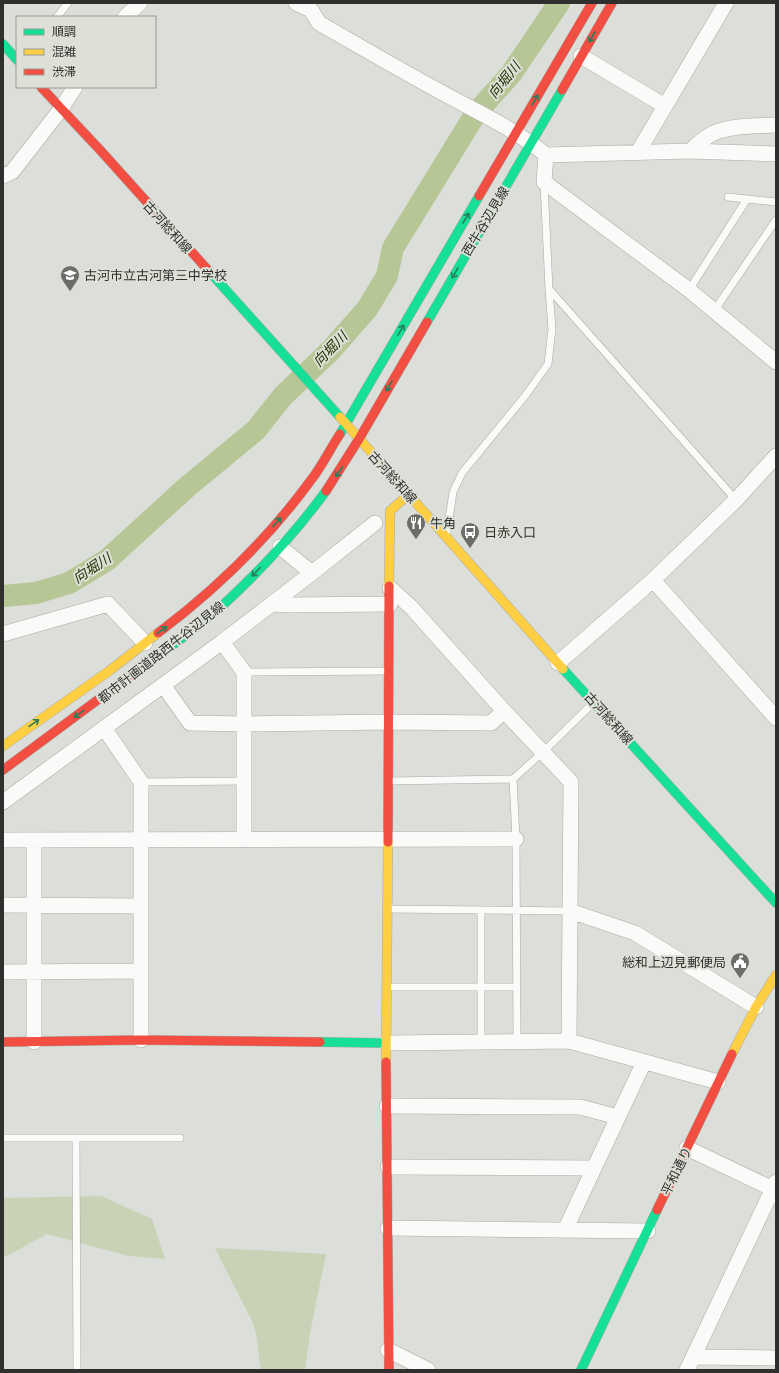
<svg xmlns="http://www.w3.org/2000/svg" width="779" height="1373" font-family="Ubuntu,'Noto Sans JP',sans-serif">
  <style>
    .green { fill: #c9d2b6 }
    .lines { fill: none; stroke-linecap: round; stroke-linejoin: round }
    .river { stroke: #b7c695; stroke-width: 22 }
    .lane-casing { stroke: #a9aaa7; stroke-width: 8 }
    .street-casing { stroke: #a9aaa7; stroke-width: 16 }
    .fast-casing { stroke: #a9aaa7; stroke-width: 10 }
    .slow-casing { stroke: #a9aaa7; stroke-width: 10 }
    .jam-casing { stroke: #a9aaa7; stroke-width: 10 }
    .lane { stroke: #fafaf9; stroke-width: 7 }
    .street { stroke: #fafaf9; stroke-width: 15 }
    .fast { stroke: #16e098; stroke-width: 9 }
    .slow { stroke: #ffcf43; stroke-width: 9 }
    .jam { stroke: #f24e42; stroke-width: 9 }
    .oneway { stroke: #247f5d }
    .labels { text-anchor: middle; stroke-width: 4; stroke-linejoin: round; paint-order: stroke }
    .street-label { font-size: 13px; fill: #2f302d; stroke: #dde0d7 }
    .poi-label { font-size: 13px; fill: #2f302d; stroke: #dde0d7; text-anchor: start }
    .water-label { font-size: 14px; font-style: italic; fill: #253000; stroke: #dde0d7 }
  </style>
  <rect width="100%" height="100%" fill="#dcded9"/>
  <!-- green -->
  <path class="green" d="M101,1196L152,1219L165,1259L129,1256L47,1234L3,1258V1198Z
    M215,1248L326,1254L310,1333L305,1370H261L256,1334L253,1323Z"/>
  <g class="lines">
    <!-- river -->
    <path class="river" d="M3,596L36,593L69,583L107,560L187,487L256,430L283,396L331,350L367,309L387,276L393,248L476,113L511,74L559,3"/>
    <!-- lane casing -->
    <g class="lane-casing">
      <path id="lane" d="M57,17L68,3
        M728,197L776,202
        M549,289L736,500
        M689,290L747,199
        M714,311L776,220
        M447,532L453,492L462,473L525,396L548,364L552,329L549,289L544,183
        M244,672L388,671
        M513,779L516,839L517,1041
        M389,781L513,779L543,752L592,704
        M141,782L244,781
        M389,909L570,911
        M389,987H516
        M481,1042V910
        M3,1138H180
        M76,1138L77,1370"/>
    </g>
    <!-- street casing -->
    <g class="street-casing">
      <path id="street" d="M296,3L311,10L319,23C359,46 400,70 441,92C477,112 515,129 546,155L690,151L776,154
        M125,17L140,3
        M581,56L665,106
        M690,151C699,143 708,134 719,131C737,125 757,126 776,125
        M638,152L726,3
        M546,155L544,182L689,290L776,362
        M3,176L12,172L61,109L75,87
        M280,547L312,573
        M653,580L776,718
        M390,588L411,607L504,711L571,782L569,1041
        M273,604L289,605L390,604
        M3,634L108,604L145,643
        M222,642L244,672V839
        M558,663L653,580L736,500L776,456
        M163,685L190,723L245,724L389,722L491,723L504,711
        M104,728L141,782V1040
        M3,802L222,642L312,573L375,523
        M3,840L516,839
        M34,840V1042
        M3,905L141,906
        M570,911L635,933L756,1007
        M3,972L141,971
        M386,1043L569,1041L718,1082
        M387,1106L580,1107L618,1117
        M687,1148L773,1189L776,1196
        M388,1167L594,1168
        M388,1228L648,1231
        M565,1230L644,1062
        M388,1350L428,1370
        M693,1357L776,1358
        M687,1370L776,1182"/>
    </g>
    <!-- fast casing -->
    <g class="fast-casing">
      <path id="fast" d="M3,44L17,60
        M207,269L340,417
        M427,322L562,90
        M340,434L479,196
        M563,669L776,903
        M138,670C167,649 197,629 223,605C261,570 296,532 326,491
        M320,1042L386,1043
        M581,1370L657,1210"/>
    </g>
    <!-- slow casing -->
    <g class="slow-casing">
      <path id="slow" d="M340,417L563,669
        M389,586L390,511L409,494
        M3,746L109,671L158,633
        M732,1054L756,1007L776,975
        M386,1062L388,842"/>
    </g>
    <!-- jam casing -->
    <g class="jam-casing">
      <path id="jam" d="M41,87L101,151L207,269
        M562,90L612,3
        M479,196L592,3
        M326,491L359,439L427,322
        M158,633C215,590 268,539 311,480C322,466 330,449 340,434
        M3,770L138,670
        M388,842L389,586
        M3,1042L141,1040L320,1042
        M386,1062L389,1370
        M657,1210L732,1054"/>
    </g>
    <!-- lane -->
    <use href="#lane" class="lane"/>
    <!-- street -->
    <use href="#street" class="street"/>
    <!-- fast -->
    <use href="#fast" class="fast"/>
    <!-- slow -->
    <use href="#slow" class="slow"/>
    <!-- jam -->
    <use href="#jam" class="jam"/>
  </g>
  <!-- one-way arrows -->
  <defs><path id="oneway-shaft" d="M-6 0H5M1.5-3L5.5 0L1.5 3" fill="none" stroke-width="1.6" stroke-linecap="round" stroke-linejoin="round"/></defs>
  <g class="oneway">
    <use href="#oneway-shaft" transform="translate(592 37) rotate(120)"/>
    <use href="#oneway-shaft" transform="translate(535 100) rotate(-60)"/>
    <use href="#oneway-shaft" transform="translate(466 218) rotate(-59)"/>
    <use href="#oneway-shaft" transform="translate(455 273) rotate(120)"/>
    <use href="#oneway-shaft" transform="translate(401 330) rotate(-60)"/>
    <use href="#oneway-shaft" transform="translate(389 386) rotate(120)"/>
    <use href="#oneway-shaft" transform="translate(339 472) rotate(124)"/>
    <use href="#oneway-shaft" transform="translate(277 522) rotate(-48)"/>
    <use href="#oneway-shaft" transform="translate(256 572) rotate(134)"/>
    <use href="#oneway-shaft" transform="translate(162 630) rotate(-37)"/>
    <use href="#oneway-shaft" transform="translate(79 714) rotate(144)"/>
    <use href="#oneway-shaft" transform="translate(34 723) rotate(-35)"/>
  </g>
  <!-- icons -->
  <defs>
    <g id="school-pin" transform="scale(1)"><path d="M0 17L-7.5 6A9.5 9.5 0 1 1 7.5 6Z" fill="#6c6d69" stroke="#dde0d7"/><path d="M0-5L7-2L0 1L-7-2ZM-4 1L0 2.5L4 1V4Q0 6-4 4Z" fill="#fff"/></g>
    <g id="restaurant-pin" transform="scale(1)"><path d="M0 17L-7.5 6A9.5 9.5 0 1 1 7.5 6Z" fill="#6c6d69" stroke="#dde0d7"/><path d="M-5-6h1v4h1v-4h1v4h1v-4h1v5L-1.5 .5V6h-2V.5L-5-1ZM5-6V6H3V1.5H1.5Q1.5-4 5-6Z" fill="#fff"/></g>
    <g id="bus-pin" transform="scale(1)"><path d="M0 17L-7.5 6A9.5 9.5 0 1 1 7.5 6Z" fill="#6c6d69" stroke="#dde0d7"/><path d="M-5-6H5V4H4V6H2V4H-2V6H-4V4H-5ZM-3.5-4V0h7V-4ZM-3.5 1.2v1.5H-2V1.2ZM2 1.2v1.5H3.5V1.2Z" fill="#fff"/></g>
    <g id="civic-pin" transform="scale(1)"><path d="M0 17L-7.5 6A9.5 9.5 0 1 1 7.5 6Z" fill="#6c6d69" stroke="#dde0d7"/><path d="M-.6-6.5H3V-4.5H.6V-3L4-1V1h2V6H-6V1h2V-1L-.6-3ZM-1.2 2.5V6h2.4V2.5Z" fill="#fff"/></g>
  </defs>
  <g fill-rule="evenodd">
    <use href="#school-pin" x="70" y="275"/>
    <use href="#restaurant-pin" x="416" y="523"/>
    <use href="#bus-pin" x="470" y="532"/>
    <use href="#civic-pin" x="740" y="962"/>
  </g>
  <g class="labels">
    <!-- street labels -->
    <g class="street-label">
      <text transform="translate(485 221) rotate(-59)" y="5">西牛谷辺見線</text>
      <text transform="translate(168 227) rotate(48)" y="5">古河総和線</text>
      <text transform="translate(393 477) rotate(48)" y="5">古河総和線</text>
      <text transform="translate(161 652) rotate(-38)" y="5">都市計画道路西牛谷辺見線</text>
      <text transform="translate(609 718) rotate(48)" y="5">古河総和線</text>
      <text transform="translate(676 1171) rotate(-64)" y="5">平和通り</text>
    </g>
    <!-- poi labels -->
    <g class="poi-label">
      <text x="84" y="280">古河市立古河第三中学校</text>
      <text x="430" y="528">牛角</text>
      <text x="484" y="537">日赤入口</text>
      <text x="726" y="967" text-anchor="end">総和上辺見郵便局</text>
    </g>
    <!-- water labels -->
    <g class="water-label">
      <text transform="translate(504 80) rotate(-51)" y="5">向堀川</text>
      <text transform="translate(330 349) rotate(-46)" y="5">向堀川</text>
      <text transform="translate(92 568) rotate(-33)" y="5">向堀川</text>
    </g>
  </g>
  <!-- border -->
  <rect width="779" height="1373" fill="none" stroke="#2f302d" stroke-width="8"/>
  <!-- legend -->
  <rect x="16" y="16" width="140" height="72" fill="#dde0d7" stroke="#979a93"/>
  <rect x="24" y="29" width="20" height="6" fill="#16e098" stroke="#979a93"/>
  <text x="52" y="36" font-size="12" fill="#2f302d">順調</text>
  <rect x="24" y="49" width="20" height="6" fill="#ffcf43" stroke="#979a93"/>
  <text x="52" y="56" font-size="12" fill="#2f302d">混雑</text>
  <rect x="24" y="69" width="20" height="6" fill="#f24e42" stroke="#979a93"/>
  <text x="52" y="76" font-size="12" fill="#2f302d">渋滞</text>
</svg>
